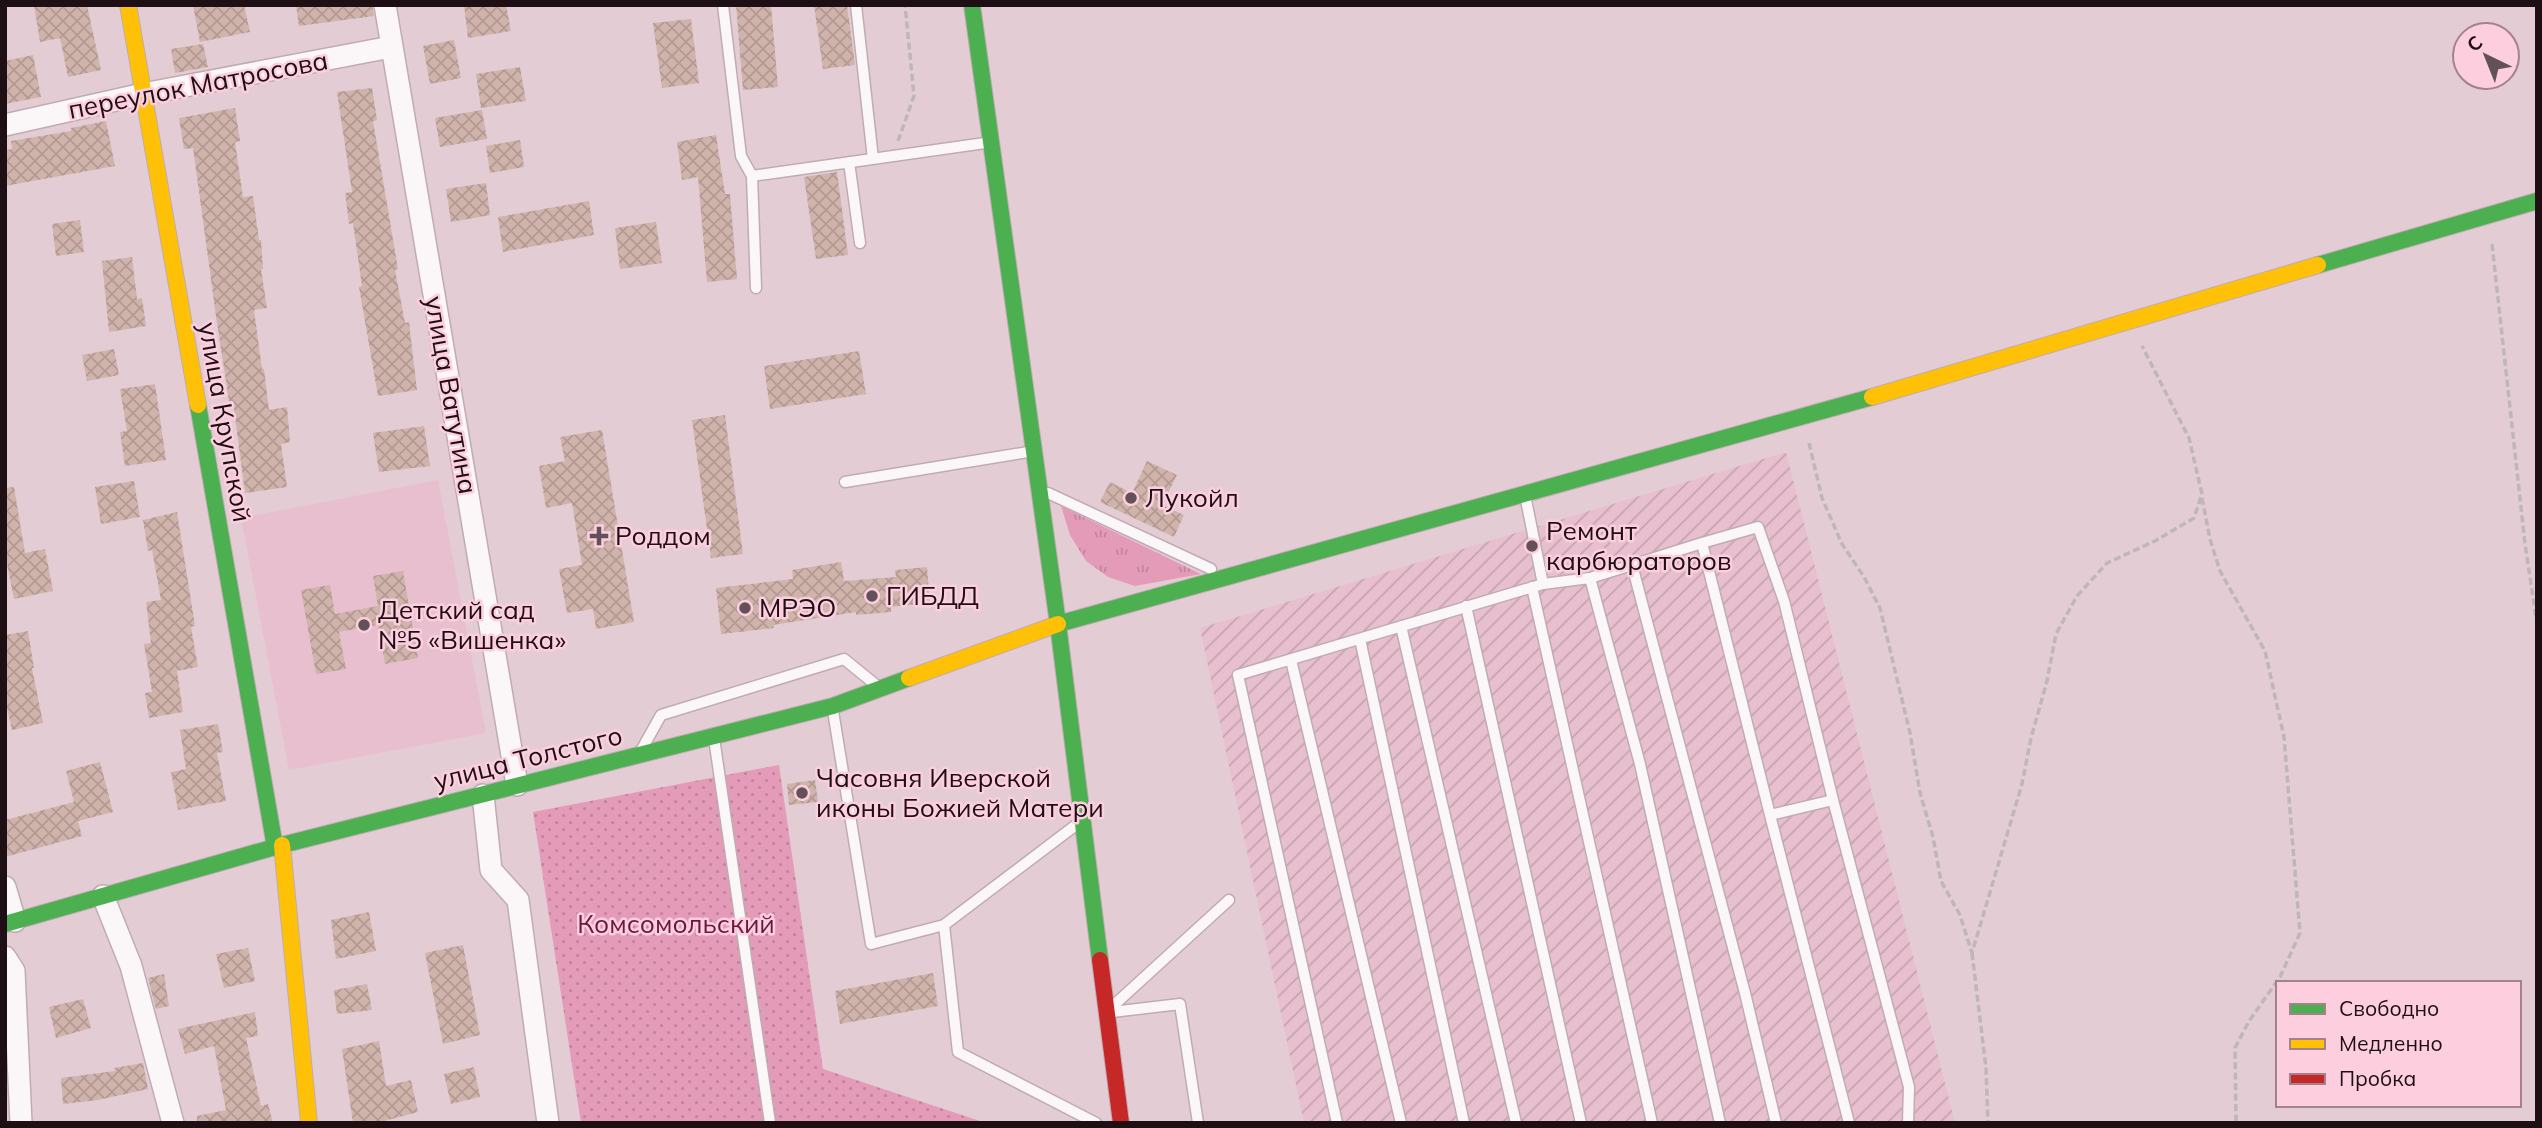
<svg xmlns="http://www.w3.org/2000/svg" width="2542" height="1128" font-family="Mulish,sans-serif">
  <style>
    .built { fill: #e8bfce }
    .industrial { fill: url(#industrial-furrows) }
    .grass { fill: url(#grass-tufts) }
    .park { fill: url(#park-dots) }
    .building { fill: url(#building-cross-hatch) }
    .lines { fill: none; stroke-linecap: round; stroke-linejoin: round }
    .lane-casing { stroke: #bfacb3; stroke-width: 13 }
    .street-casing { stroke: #bfacb3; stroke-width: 24 }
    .fast-casing { stroke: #bfacb3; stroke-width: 18 }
    .slow-casing { stroke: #bfacb3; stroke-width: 18 }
    .jam-casing { stroke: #bfacb3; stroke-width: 18 }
    .path { stroke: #bfb6b9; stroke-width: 3.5; stroke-dasharray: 7 3.5; stroke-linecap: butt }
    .lane { stroke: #fbf7f9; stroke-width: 10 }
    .street { stroke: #fbf7f9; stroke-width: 21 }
    .fast { stroke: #4caf50; stroke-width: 16 }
    .slow { stroke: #ffc107; stroke-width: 16 }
    .jam { stroke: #c62828; stroke-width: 16 }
    .poi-dot { fill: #635158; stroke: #fccede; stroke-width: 2.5 }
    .labels { text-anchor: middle; stroke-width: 5; stroke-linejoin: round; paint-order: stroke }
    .street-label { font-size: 26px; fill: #1e0f15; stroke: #fccede }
    .poi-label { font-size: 26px; fill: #1e0f15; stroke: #fccede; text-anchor: start }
    .park-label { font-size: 26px; fill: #691840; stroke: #fccede }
  </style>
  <defs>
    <pattern id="industrial-furrows" width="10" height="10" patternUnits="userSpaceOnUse" patternTransform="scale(1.75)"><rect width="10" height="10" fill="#e8bfce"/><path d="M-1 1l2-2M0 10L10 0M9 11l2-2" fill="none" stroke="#c7a3b0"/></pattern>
    <pattern id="grass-tufts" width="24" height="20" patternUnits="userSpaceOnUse" patternTransform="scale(1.75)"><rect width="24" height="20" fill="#e39bb8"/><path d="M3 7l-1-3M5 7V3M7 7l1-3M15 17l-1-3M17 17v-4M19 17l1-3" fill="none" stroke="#c2849d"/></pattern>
    <pattern id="park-dots" width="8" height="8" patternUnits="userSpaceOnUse" patternTransform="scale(1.75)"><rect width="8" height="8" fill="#e39bb8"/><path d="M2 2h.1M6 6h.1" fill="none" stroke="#c2849d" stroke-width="1.8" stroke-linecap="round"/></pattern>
    <pattern id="building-cross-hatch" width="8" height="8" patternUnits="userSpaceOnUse" patternTransform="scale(1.75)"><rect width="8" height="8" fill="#d0b4ab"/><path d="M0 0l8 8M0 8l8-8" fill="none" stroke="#b29a92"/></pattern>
  </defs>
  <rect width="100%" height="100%" fill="#e4ccd4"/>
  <!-- built -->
  <path class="built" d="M438,480L486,733L289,770L241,518Z"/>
  <!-- industrial -->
  <path class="industrial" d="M1786,452L1955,1123H1304L1200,628Z"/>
  <!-- grass -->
  <path class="grass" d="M1061,506L1201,574L1135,586L1108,577L1086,561L1070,535Z"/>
  <!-- park -->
  <path class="park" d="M779,765L823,1069L986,1123H581L533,812Z"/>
  <!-- building -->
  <path class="building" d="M34,5H87L101,70L68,77L60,38L40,42Z
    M193,5H244L250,32L200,42Z
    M296,5H372L374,16L299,26Z
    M464,5H506L511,31L468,38Z
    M736,5H771L778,87L743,90Z
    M814,5H847L855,65L823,69Z
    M691,19L699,83L662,88L653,23Z
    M454,40L461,78L430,84L423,46Z
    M203,44L208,67L175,73L171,49Z
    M33,55L41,97L5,104V61Z
    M520,67L526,101L481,108L476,74Z
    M372,88L377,120L373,121L398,269L395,270L405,323L409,322L417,390L378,396L359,287L362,286L353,223L349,224L345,193L352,192L337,92Z
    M235,108L240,141L235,142L243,197L253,196L259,240H261L263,269H261L267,308L254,310L262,369H264L269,410L287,407L290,442L281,444L287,487L245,493L233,401H229L216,316L193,148L184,149L179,118Z
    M482,110L487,139L440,147L435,118Z
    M106,121L115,166L5,186V150L12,149L11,141L71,131V128Z
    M716,135L725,194H730L737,279L707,282L698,177L682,180L677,142Z
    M520,140L524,167L490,173L486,146Z
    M837,172L848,255L816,259L804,177Z
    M486,183L490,215L451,222L446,189Z
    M589,201L594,235L503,252L498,217Z
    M80,220L84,252L56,256L52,224Z
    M656,222L662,263L620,269L615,228Z
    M132,257L137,299L142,298L146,326L109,332L102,261Z
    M114,349L119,375L87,381L82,355Z
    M859,351L866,394L770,409L764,366Z
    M155,384L166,460L125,466L120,432L127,431L120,389Z
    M725,415L743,554L711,558L692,420Z
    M424,426L430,466L379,472L373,433Z
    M602,430L634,622L596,629L593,609L567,613L559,569L582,565L572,503L546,508L539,466L565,461L560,437Z
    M1147,461L1177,475L1162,505L1184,515L1174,537L1100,502L1110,482L1132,493Z
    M134,481L140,517L101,524L95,487Z
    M14,487L25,553L45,549L53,591L14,599L5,554V488Z
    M177,512L195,626L191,627L198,667L177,671L183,712L149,718L145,693L152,692L144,644L151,643L146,602L161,600L152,550L148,551L143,520Z
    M841,562L844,581L896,577L895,570L927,567L930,603L891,607V612L856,615V612L773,625L774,628L721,634L716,588L793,579L792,570Z
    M403,571L418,658L385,664L378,625L339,632L346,669L316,674L301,590L330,585L335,614L378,606L373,576Z
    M28,631L34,668H32L43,723L12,730L5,699V635Z
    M218,724L223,752L217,753L226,801L178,810L171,772L186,769L180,730Z
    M100,762L113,812L78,821L82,836L5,857V820L74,802L66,771Z
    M815,780L818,802L789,805L787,784Z
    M369,912L376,951L336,959L331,920Z
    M463,945L480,1035L443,1044L425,953Z
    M248,948L255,981L224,988L216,954Z
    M933,973L938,1006L840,1024L835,991Z
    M164,974L169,1006L156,1009L148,978Z
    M367,984L372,1010L337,1014L334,990Z
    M83,999L91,1028L56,1038L49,1007Z
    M255,1012L258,1036L246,1038L261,1106L268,1104L273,1123H197V1116L226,1110L214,1046L185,1054L178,1029Z
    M379,1041L386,1086L411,1080L418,1112L377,1123H353L342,1049Z
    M143,1063L148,1089L98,1100L63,1104L61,1078L115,1071L114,1068Z
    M474,1067L480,1097L451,1104L444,1074Z"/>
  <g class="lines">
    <!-- lane casing -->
    <g class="lane-casing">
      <path id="lane" d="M723,5L741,156L752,176
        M856,5L873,159
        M849,162L860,243
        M756,288L752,176L985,143
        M845,482L1028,452
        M1048,493L1211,569
        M1526,500L1543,584
        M1702,543L1632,565L1745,993L1776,1123
        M1590,578L1632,565
        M1532,587L1652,1123
        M1466,606L1581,1123
        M1401,626L1516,1123
        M1360,639L1464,1123
        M1291,660L1401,1123
        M833,711L871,944L944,925
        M714,738L770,1123
        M642,749L661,715L844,659L876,685
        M1770,815L1702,543L1758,527L1784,601L1833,800
        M1076,825L944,925L958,1052L1096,1123
        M1114,1005L1229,900
        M1112,1012L1180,1004L1198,1123
        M1337,1123L1238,675L1543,584L1590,578L1640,764L1720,1123
        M1849,1123L1770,815L1833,800L1909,1087L1908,1123"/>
    </g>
    <!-- street casing -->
    <g class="street-casing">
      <path id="street" d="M385,5L517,785
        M5,125L143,94L391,47
        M483,795L491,870L518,900L548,1123
        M5,887L15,921
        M103,896L131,966L173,1123
        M5,957L14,971L21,1123"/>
    </g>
    <!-- fast casing -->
    <g class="fast-casing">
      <path id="fast" d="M972,5L1058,624L1100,960
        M2318,265L2537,201
        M198,405L275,847
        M1058,624L1872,397
        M5,924L282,845L833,706L909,678"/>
    </g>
    <!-- slow casing -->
    <g class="slow-casing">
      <path id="slow" d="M128,5L198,405
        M1872,397L2318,265
        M909,678L1058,624
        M282,845L309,1123"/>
    </g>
    <!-- jam casing -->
    <g class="jam-casing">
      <path id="jam" d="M1100,960L1121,1123"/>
    </g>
    <!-- path -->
    <path class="path" d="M898,141L914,96L905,5
      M2492,244L2525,544L2537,624
      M1809,443L1822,498L1842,544L1864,577L1880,608L1910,733L1920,793L1933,837L1941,881L1960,915L1972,953L2022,784L2031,738L2047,681L2056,634L2077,596L2107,563L2155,541L2194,518L2202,494L2189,438L2142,346
      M2202,498L2210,539L2220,571L2265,651L2284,737L2300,933L2280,977L2249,1021L2235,1048L2236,1123
      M1972,953L1986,1068L1988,1123"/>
    <!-- lane -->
    <use href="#lane" class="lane"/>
    <!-- street -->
    <use href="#street" class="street"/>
    <!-- fast -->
    <use href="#fast" class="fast"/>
    <!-- slow -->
    <use href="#slow" class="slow"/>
    <!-- jam -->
    <use href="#jam" class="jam"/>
  </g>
  <!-- markers -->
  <g class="poi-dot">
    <circle cx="1131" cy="498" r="7"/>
    <path d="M595.5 525.5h7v7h7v7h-7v7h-7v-7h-7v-7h7z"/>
    <circle cx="1532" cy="546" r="7"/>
    <circle cx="872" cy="596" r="7"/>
    <circle cx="745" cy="608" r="7"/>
    <circle cx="364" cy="625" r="7"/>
    <circle cx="802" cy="793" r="7"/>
  </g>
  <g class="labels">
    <!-- street labels -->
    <g class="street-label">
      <text transform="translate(198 85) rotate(-11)" y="9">переулок Матросова</text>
      <text transform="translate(451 395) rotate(80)" y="9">улица Ватутина</text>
      <text transform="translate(225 422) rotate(80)" y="9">улица Крупской</text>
      <text transform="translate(528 758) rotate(-14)" y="9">улица Толстого</text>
    </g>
    <!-- poi labels -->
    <g class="poi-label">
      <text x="1145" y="507">Лукойл</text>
      <text x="1546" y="540">Ремонт<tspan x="1546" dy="30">карбюраторов</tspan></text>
      <text x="615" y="545">Роддом</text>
      <text x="886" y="605">ГИБДД</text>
      <text x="759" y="617">МРЭО</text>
      <text x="378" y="619">Детский сад<tspan x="378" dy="30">№5 «Вишенка»</tspan></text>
      <text x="816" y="787">Часовня Иверской<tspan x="816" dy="30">иконы Божией Матери</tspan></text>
    </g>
    <!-- park labels -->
    <g class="park-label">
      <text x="676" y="933">Комсомольский</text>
    </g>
  </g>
  <!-- border -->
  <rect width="2542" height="1128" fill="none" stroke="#1e0f15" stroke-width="14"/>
  <!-- legend -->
  <rect x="2276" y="981" width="245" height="126" fill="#fccede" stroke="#a3828e" stroke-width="2"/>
  <rect x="2290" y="1004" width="35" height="10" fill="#4caf50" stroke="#a3828e" stroke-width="2"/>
  <text x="2339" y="1016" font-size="21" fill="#1e0f15">Свободно</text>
  <rect x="2290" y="1039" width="35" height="10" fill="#ffc107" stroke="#a3828e" stroke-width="2"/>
  <text x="2339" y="1051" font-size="21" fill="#1e0f15">Медленно</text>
  <rect x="2290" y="1074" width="35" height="10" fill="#c62828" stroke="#a3828e" stroke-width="2"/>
  <text x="2339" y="1086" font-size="21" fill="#1e0f15">Пробка</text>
  <!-- north arrow -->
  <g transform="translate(2486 56) rotate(317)"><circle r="33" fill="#fccede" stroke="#a3828e" stroke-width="2"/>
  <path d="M0-5L12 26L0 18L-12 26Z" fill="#635158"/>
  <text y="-10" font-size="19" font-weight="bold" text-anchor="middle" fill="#1e0f15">С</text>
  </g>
</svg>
